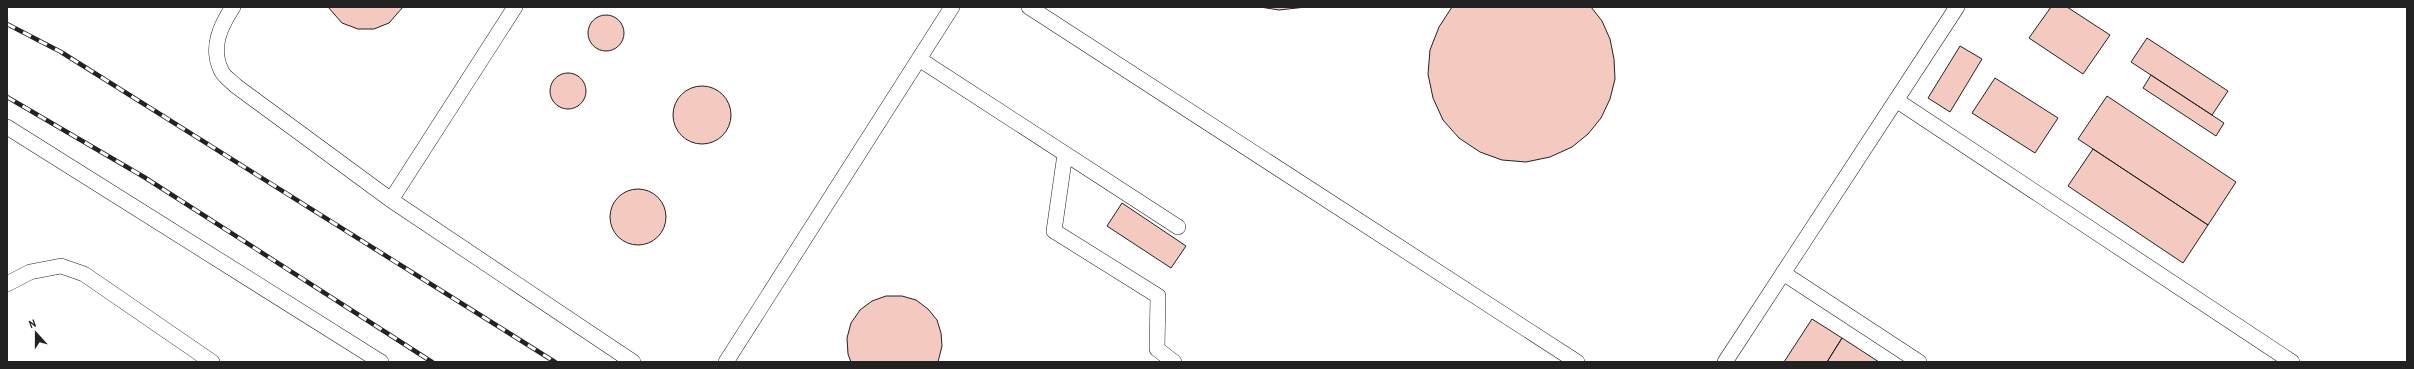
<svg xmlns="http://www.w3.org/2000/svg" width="2414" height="369" font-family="'Archivo Narrow',sans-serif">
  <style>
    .building { fill: #f3c9c0; stroke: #222 }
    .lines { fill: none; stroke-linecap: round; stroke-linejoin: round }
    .lane-casing { stroke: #222; stroke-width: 16 }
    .lane { stroke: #fff; stroke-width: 15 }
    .rail-casing { stroke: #222; stroke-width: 4.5 }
    .rail { stroke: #fff; stroke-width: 3; stroke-dasharray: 9; stroke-linecap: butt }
  </style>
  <rect width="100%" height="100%" fill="#fff"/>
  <!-- building -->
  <path class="building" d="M328,7H403L389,23L374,29H358L342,23Z
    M1260,7H1306L1279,10Z
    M1452,7H1591L1602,21L1610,39L1614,59L1615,79L1610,99L1601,118L1588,134L1572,147L1550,157L1526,162L1502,160L1480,152L1459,138L1443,120L1433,98L1428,74L1430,50L1439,27Z
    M2051,7H2067L2110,35L2083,74L2029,38Z
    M588 33a18 18 0 1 1 36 0a18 18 0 1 1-36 0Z
    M2147,38L2228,91L2212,115L2131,62Z
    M1960,46L1982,59L1950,112L1928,98Z
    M550 91a18 18 0 1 1 36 0a18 18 0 1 1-36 0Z
    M2151,75L2224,123L2216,136L2143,88Z
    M1995,78L2058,118L2035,153L1972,113Z
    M673 115a29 29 0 1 1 58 0a29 29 0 1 1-58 0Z
    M2107,96L2236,182L2208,225L2078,139Z
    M2093,149L2208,225L2183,263L2068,186Z
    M610 217a28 28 0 1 1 56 0a28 28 0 1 1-56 0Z
    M1122,203L1186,246L1171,268L1107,226Z
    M886,296H902L916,300L928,309L937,320L941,333L942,346L938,362H851L848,354L847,338L851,323L860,310L872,301Z
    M1812,319L1842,338L1827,362H1784Z
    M1842,338L1879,362H1827Z"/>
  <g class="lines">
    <!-- lane casing -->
    <g class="lane-casing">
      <path id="lane" d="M233,7C221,25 210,47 221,70C223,76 231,81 236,86L391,200L633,362
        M1029,7L1577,362
        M919,59L1178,227
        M1896,100L2292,362
        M7,127L381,362
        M1065,154L1054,231L1158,296L1157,349L1174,362
        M391,200L515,7
        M1783,273L1919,362
        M7,284L30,272L61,266L84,274L212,362
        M726,362L952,7
        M1725,362L1957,7"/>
    </g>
    <!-- lane -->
    <use href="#lane" class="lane"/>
    <!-- rail casing -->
    <g class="rail-casing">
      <path id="rail" d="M7,24L61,52L555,362
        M7,97L144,177L432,362"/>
    </g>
    <!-- rail -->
    <use href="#rail" class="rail"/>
  </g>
  <!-- border -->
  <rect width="2414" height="369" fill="none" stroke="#222222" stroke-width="16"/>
  <!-- north arrow -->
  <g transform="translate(36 333) rotate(339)" stroke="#ffffff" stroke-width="3" paint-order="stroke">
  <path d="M0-3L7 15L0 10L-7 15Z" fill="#222222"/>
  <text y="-6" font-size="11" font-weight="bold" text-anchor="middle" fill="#222222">N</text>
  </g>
</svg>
